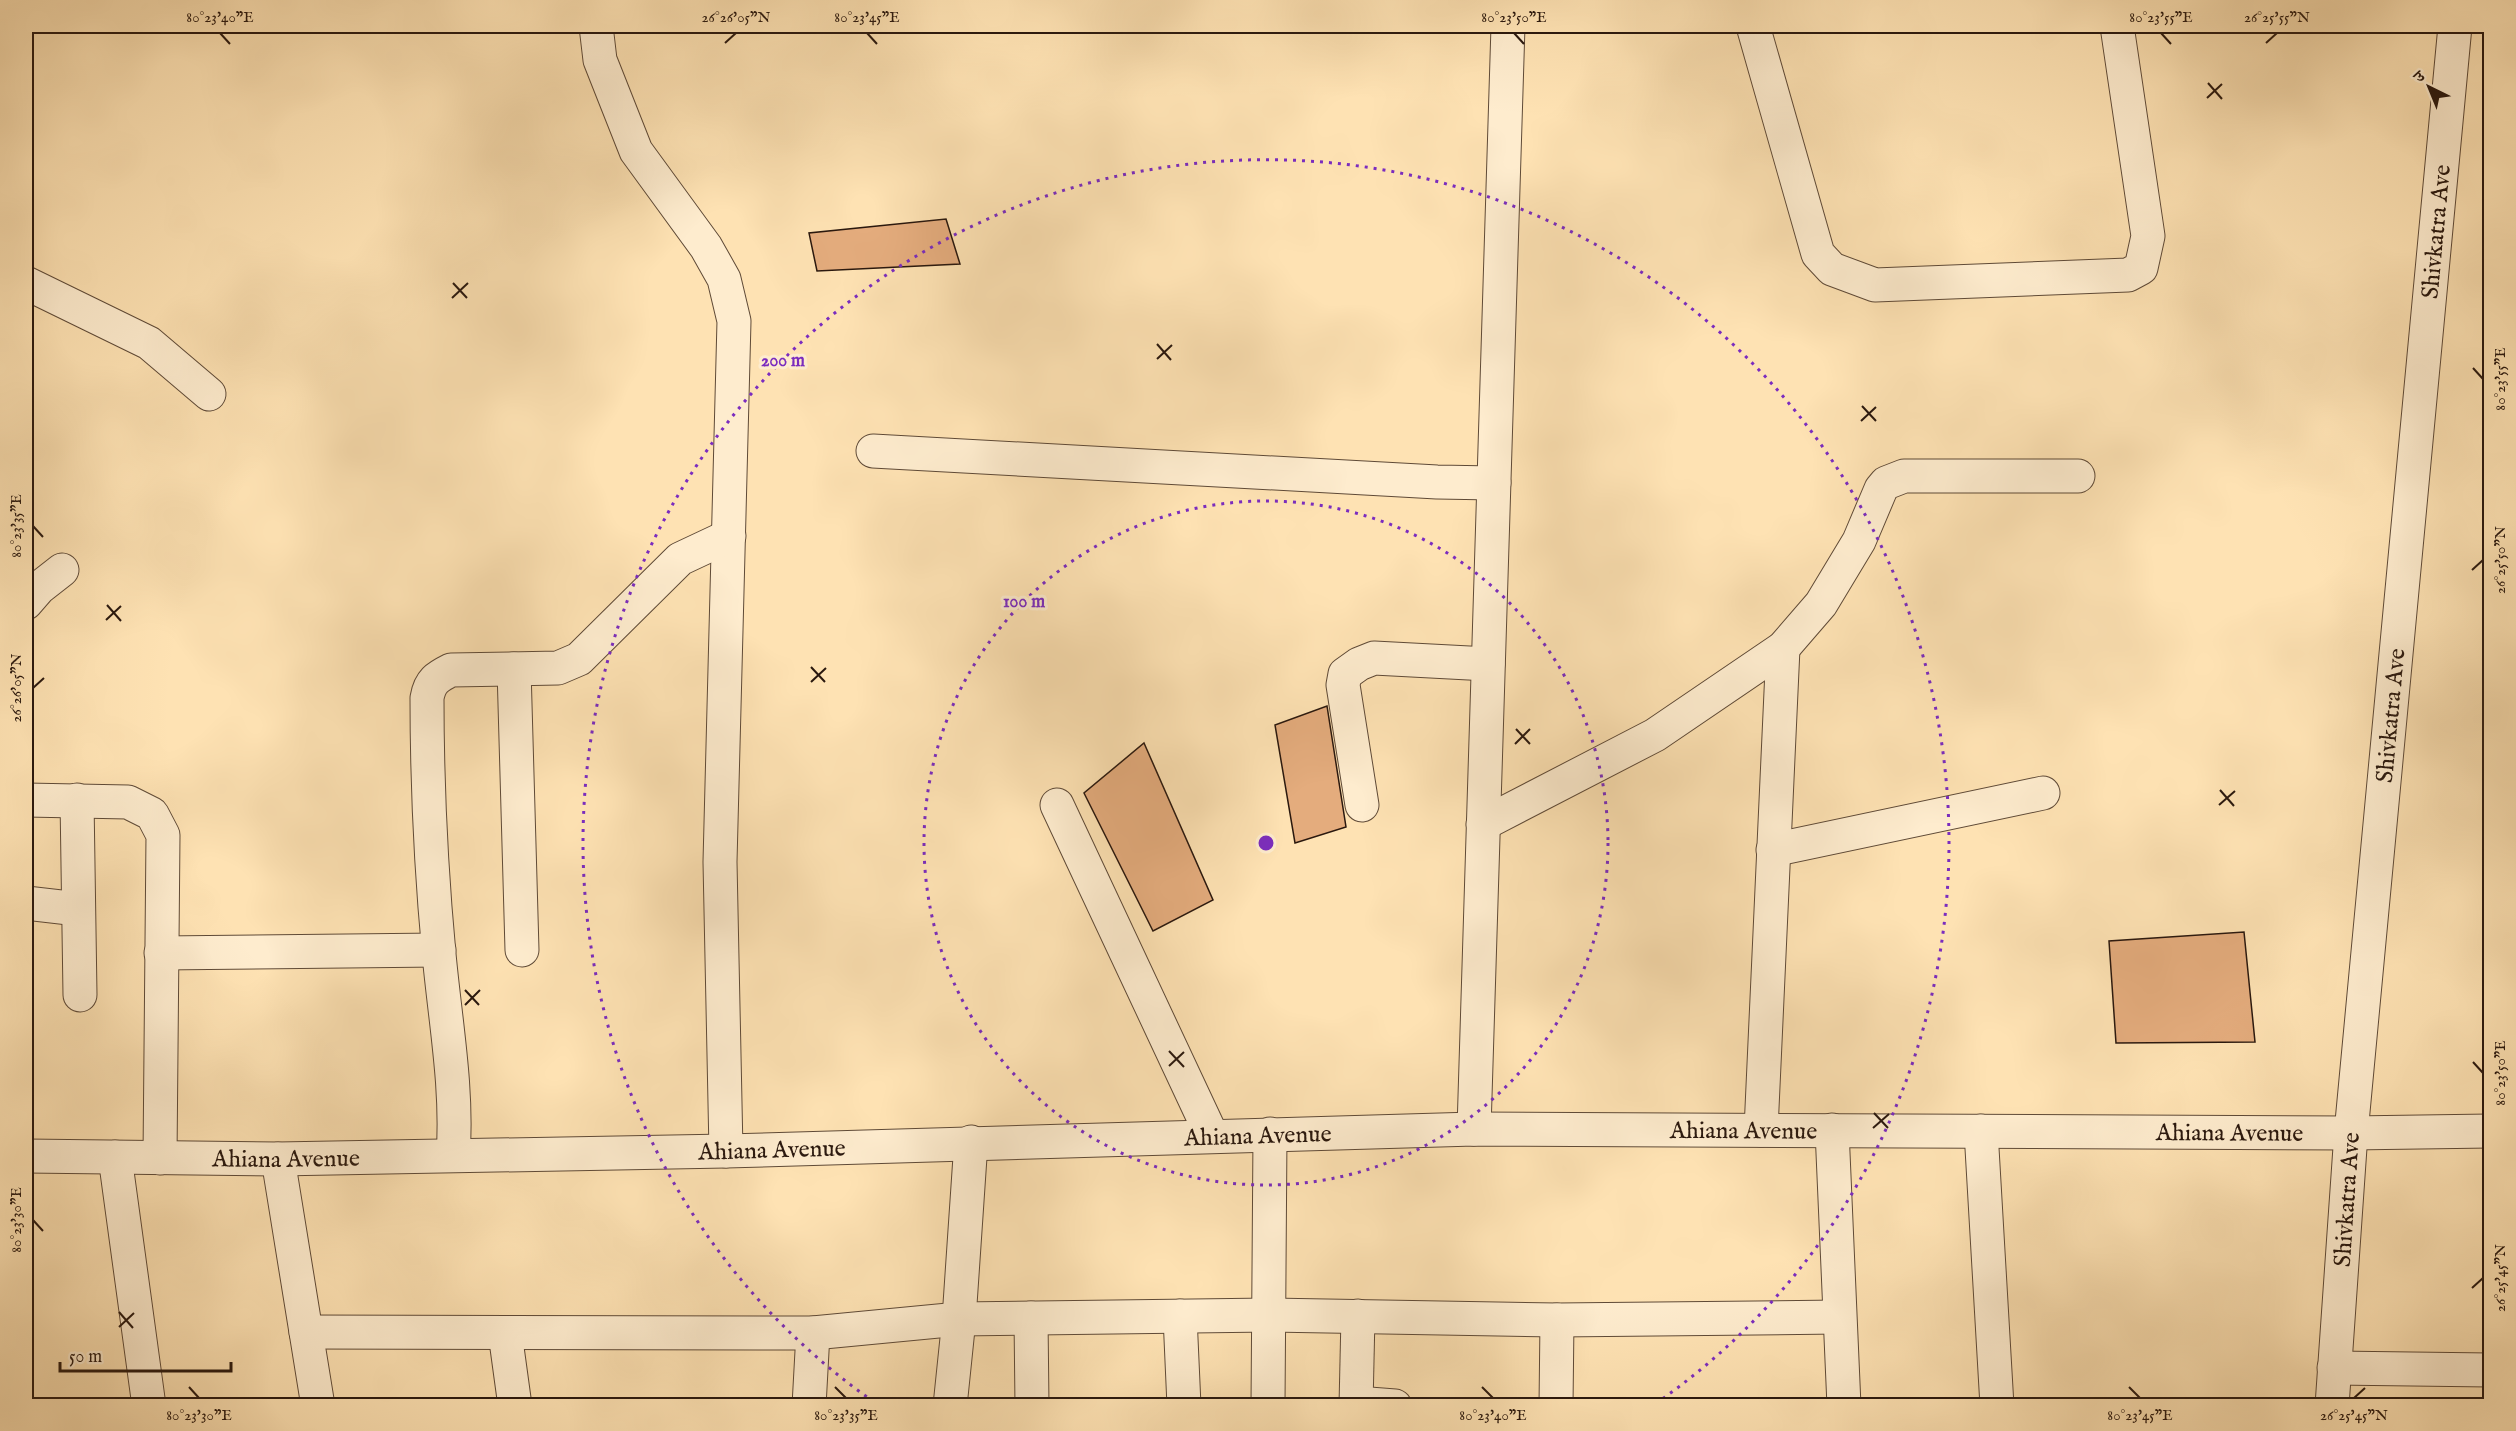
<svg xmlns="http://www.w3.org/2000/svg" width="2516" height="1431" font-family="'IM FELL English','Noto Serif Devanagari',serif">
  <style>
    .building { fill: #e4ac7d; stroke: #2a180e; stroke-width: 1.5 }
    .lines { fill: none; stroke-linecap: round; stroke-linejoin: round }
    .minor-casing { stroke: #5f4a37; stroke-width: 35 }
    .minor { stroke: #feecce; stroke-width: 33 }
    .ticks { fill: none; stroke: #2a180e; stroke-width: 2 }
    .ring { fill: none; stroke: #7b2cbf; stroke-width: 3; stroke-dasharray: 3 6 }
    .labels { text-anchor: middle; stroke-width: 6; stroke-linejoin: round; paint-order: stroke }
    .street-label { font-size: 24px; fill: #2a180e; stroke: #feecce }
    .centre { fill: #7b2cbf; stroke: #feecce; stroke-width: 3 }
    .ring-label { font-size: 18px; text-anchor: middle; font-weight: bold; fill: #7b2cbf; stroke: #feecce; stroke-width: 6; stroke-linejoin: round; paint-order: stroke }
    .neatline { fill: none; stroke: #2a180e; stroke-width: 2 }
    .ticks-label { font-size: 15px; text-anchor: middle; fill: #2a180e }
  </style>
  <rect width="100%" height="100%" fill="#fee2b3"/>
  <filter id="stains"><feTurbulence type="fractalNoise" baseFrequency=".00333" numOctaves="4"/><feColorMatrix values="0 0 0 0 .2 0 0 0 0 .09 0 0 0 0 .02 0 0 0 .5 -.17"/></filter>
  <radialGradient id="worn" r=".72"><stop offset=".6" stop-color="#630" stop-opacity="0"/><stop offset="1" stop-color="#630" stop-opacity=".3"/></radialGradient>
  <!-- building -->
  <path class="building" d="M946,219L960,264L817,271L809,233Z
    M1327,706L1346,827L1295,843L1275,725Z
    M1144,743L1213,900L1153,931L1084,793Z
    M2244,932L2255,1042L2116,1043L2109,941Z"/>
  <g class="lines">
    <!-- minor casing -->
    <g class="minor-casing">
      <g id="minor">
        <path d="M596,26L600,60L636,151L706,247L724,279L734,321L720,862L726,1151"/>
        <path d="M1753,26L1818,254L1832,269L1875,285L2128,275L2141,268L2148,236L2117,26"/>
        <path d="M26,283L149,343L209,394"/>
        <path d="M873,451L1437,482L1494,483"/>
        <path d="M26,603L39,588L62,570"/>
        <path d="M514,669L522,950"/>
        <path d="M26,800L128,802L152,814L163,835L160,1158"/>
        <path d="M77,800L80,995"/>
        <path d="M1057,805L1212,1136"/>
        <path d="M1362,805L1343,685L1345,674L1359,664L1374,658L1488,664"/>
        <path d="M1483,824L1655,735L1783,648L1821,604L1859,541L1881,489L1886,483L1904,476H2078"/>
        <path d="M1773,850L2043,793"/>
        <path d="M26,903L78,909"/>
        <path d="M161,953L439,950"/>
        <path d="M1474,1129L1508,26"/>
        <path d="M1761,1130L1783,648"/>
        <path d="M1832,1130L1844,1406"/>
        <path d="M1981,1131L1997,1406"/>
        <path d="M453,1155C458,1089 445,1020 439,954C431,869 427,783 427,698C430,681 437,677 451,670L558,668L579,659L680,559L729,536"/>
        <path id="s1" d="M26,1156L278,1159L726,1151L1474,1129L2351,1133L2490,1131"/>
        <path d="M115,1157L149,1406"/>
        <path d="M278,1159L318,1406"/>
        <path d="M1180,1316L1184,1406"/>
        <path d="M1031,1318L1032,1406"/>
        <path d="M1557,1320L1839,1317"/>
        <path d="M306,1332L813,1333L959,1319L1270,1315L1557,1320L1556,1406"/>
        <path d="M505,1333L515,1406"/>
        <path d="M2334,1368L2490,1370"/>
        <path d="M1356,1403L1395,1406"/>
        <path d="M809,1406L813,1333"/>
        <path d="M950,1406L959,1319L971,1142"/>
        <path d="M1268,1406L1270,1134"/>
        <path d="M1356,1406L1358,1316"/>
        <path id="s2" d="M2332,1406L2351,1133L2455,26"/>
      </g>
    </g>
    <!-- minor -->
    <use href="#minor" class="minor"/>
  </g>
  <!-- ticks -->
  <path class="ticks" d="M220,33L230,44M867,33L877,44M1514,33L1524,44M2161,33L2171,44M725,43L736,33M2266,43L2277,33M2208,83L2222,99M2207,98L2222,84M453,283L467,298M452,298L468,283M1157,344L1171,360M1157,359L1172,345M2473,368L2483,379M1862,406L1876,421M1861,421L1876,407M33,526L43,537M2472,570L2483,560M107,605L121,621M106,620L121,606M811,667L825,682M811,682L826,668M33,688L44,678M1516,729L1530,744M1515,744L1530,729M2220,790L2234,806M2219,805L2235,791M465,990L479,1005M465,1005L480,990M1169,1051L1184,1067M2473,1062L2483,1073M1169,1066L1184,1052M1874,1113L1888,1128M1873,1128L1889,1114M33,1220L43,1231M2472,1288L2483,1278M119,1312L133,1328M119,1327L134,1313M189,1387L199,1398M835,1387L846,1398M1482,1387L1493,1398M2129,1387L2140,1398M2354,1398L2365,1388"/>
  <!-- distance rings -->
  <g class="ring">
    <circle cx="1266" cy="843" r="342"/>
    <path d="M874 1402A683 683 0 1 1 1658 1402"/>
  </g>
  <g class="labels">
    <!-- street labels -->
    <g class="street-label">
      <text dy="8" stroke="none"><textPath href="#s2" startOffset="1179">Shivkatra Ave</textPath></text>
      <text dy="8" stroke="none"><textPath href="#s2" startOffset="693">Shivkatra Ave</textPath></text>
      <text dy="8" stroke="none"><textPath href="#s1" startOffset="1718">Ahiana Avenue</textPath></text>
      <text dy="8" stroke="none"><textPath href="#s1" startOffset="2204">Ahiana Avenue</textPath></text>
      <text dy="8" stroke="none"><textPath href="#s1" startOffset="1232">Ahiana Avenue</textPath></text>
      <text dy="8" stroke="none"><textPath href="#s1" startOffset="746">Ahiana Avenue</textPath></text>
      <text dy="8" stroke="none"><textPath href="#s1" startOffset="260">Ahiana Avenue</textPath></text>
      <text dy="8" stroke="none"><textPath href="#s2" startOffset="207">Shivkatra Ave</textPath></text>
    </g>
  </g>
  <circle cx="1266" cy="843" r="9" class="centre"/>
  <g class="ring-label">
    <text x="783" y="366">200 m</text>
    <text x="1024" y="607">100 m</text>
  </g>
  <!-- margin -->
  <rect width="2516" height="1431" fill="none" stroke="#fee2b3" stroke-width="66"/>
  <!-- north arrow -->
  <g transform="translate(2429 87) rotate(317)" stroke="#feecce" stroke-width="4.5" paint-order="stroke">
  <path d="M0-4.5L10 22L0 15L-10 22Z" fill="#2a180e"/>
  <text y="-9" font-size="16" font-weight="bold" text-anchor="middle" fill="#2a180e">उ</text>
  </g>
  <!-- scale -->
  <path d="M60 1362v9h171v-9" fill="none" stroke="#2a180e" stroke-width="3"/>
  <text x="69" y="1362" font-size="18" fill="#2a180e" stroke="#feecce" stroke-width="4.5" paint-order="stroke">50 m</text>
  <rect x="33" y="33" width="2450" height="1365" class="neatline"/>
  <g class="ticks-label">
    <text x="220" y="22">80°23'40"E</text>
    <text x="736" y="22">26°26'05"N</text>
    <text x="867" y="22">80°23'45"E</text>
    <text x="1514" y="22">80°23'50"E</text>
    <text x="2161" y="22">80°23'55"E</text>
    <text x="2277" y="22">26°25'55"N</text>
    <text transform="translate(2500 379) rotate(-90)" y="5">80°23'55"E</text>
    <text transform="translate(16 526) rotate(-90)" y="5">80°23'35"E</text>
    <text transform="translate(2500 560) rotate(-90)" y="5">26°25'50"N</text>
    <text transform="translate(16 688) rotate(-90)" y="5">26°26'05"N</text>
    <text transform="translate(2500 1073) rotate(-90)" y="5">80°23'50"E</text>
    <text transform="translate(16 1220) rotate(-90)" y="5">80°23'30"E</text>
    <text transform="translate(2500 1278) rotate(-90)" y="5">26°25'45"N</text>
    <text x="199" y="1420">80°23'30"E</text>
    <text x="846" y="1420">80°23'35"E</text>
    <text x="1493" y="1420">80°23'40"E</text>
    <text x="2140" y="1420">80°23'45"E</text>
    <text x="2354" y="1420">26°25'45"N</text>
  </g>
  <rect width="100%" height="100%" filter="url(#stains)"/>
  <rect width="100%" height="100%" fill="url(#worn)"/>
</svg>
